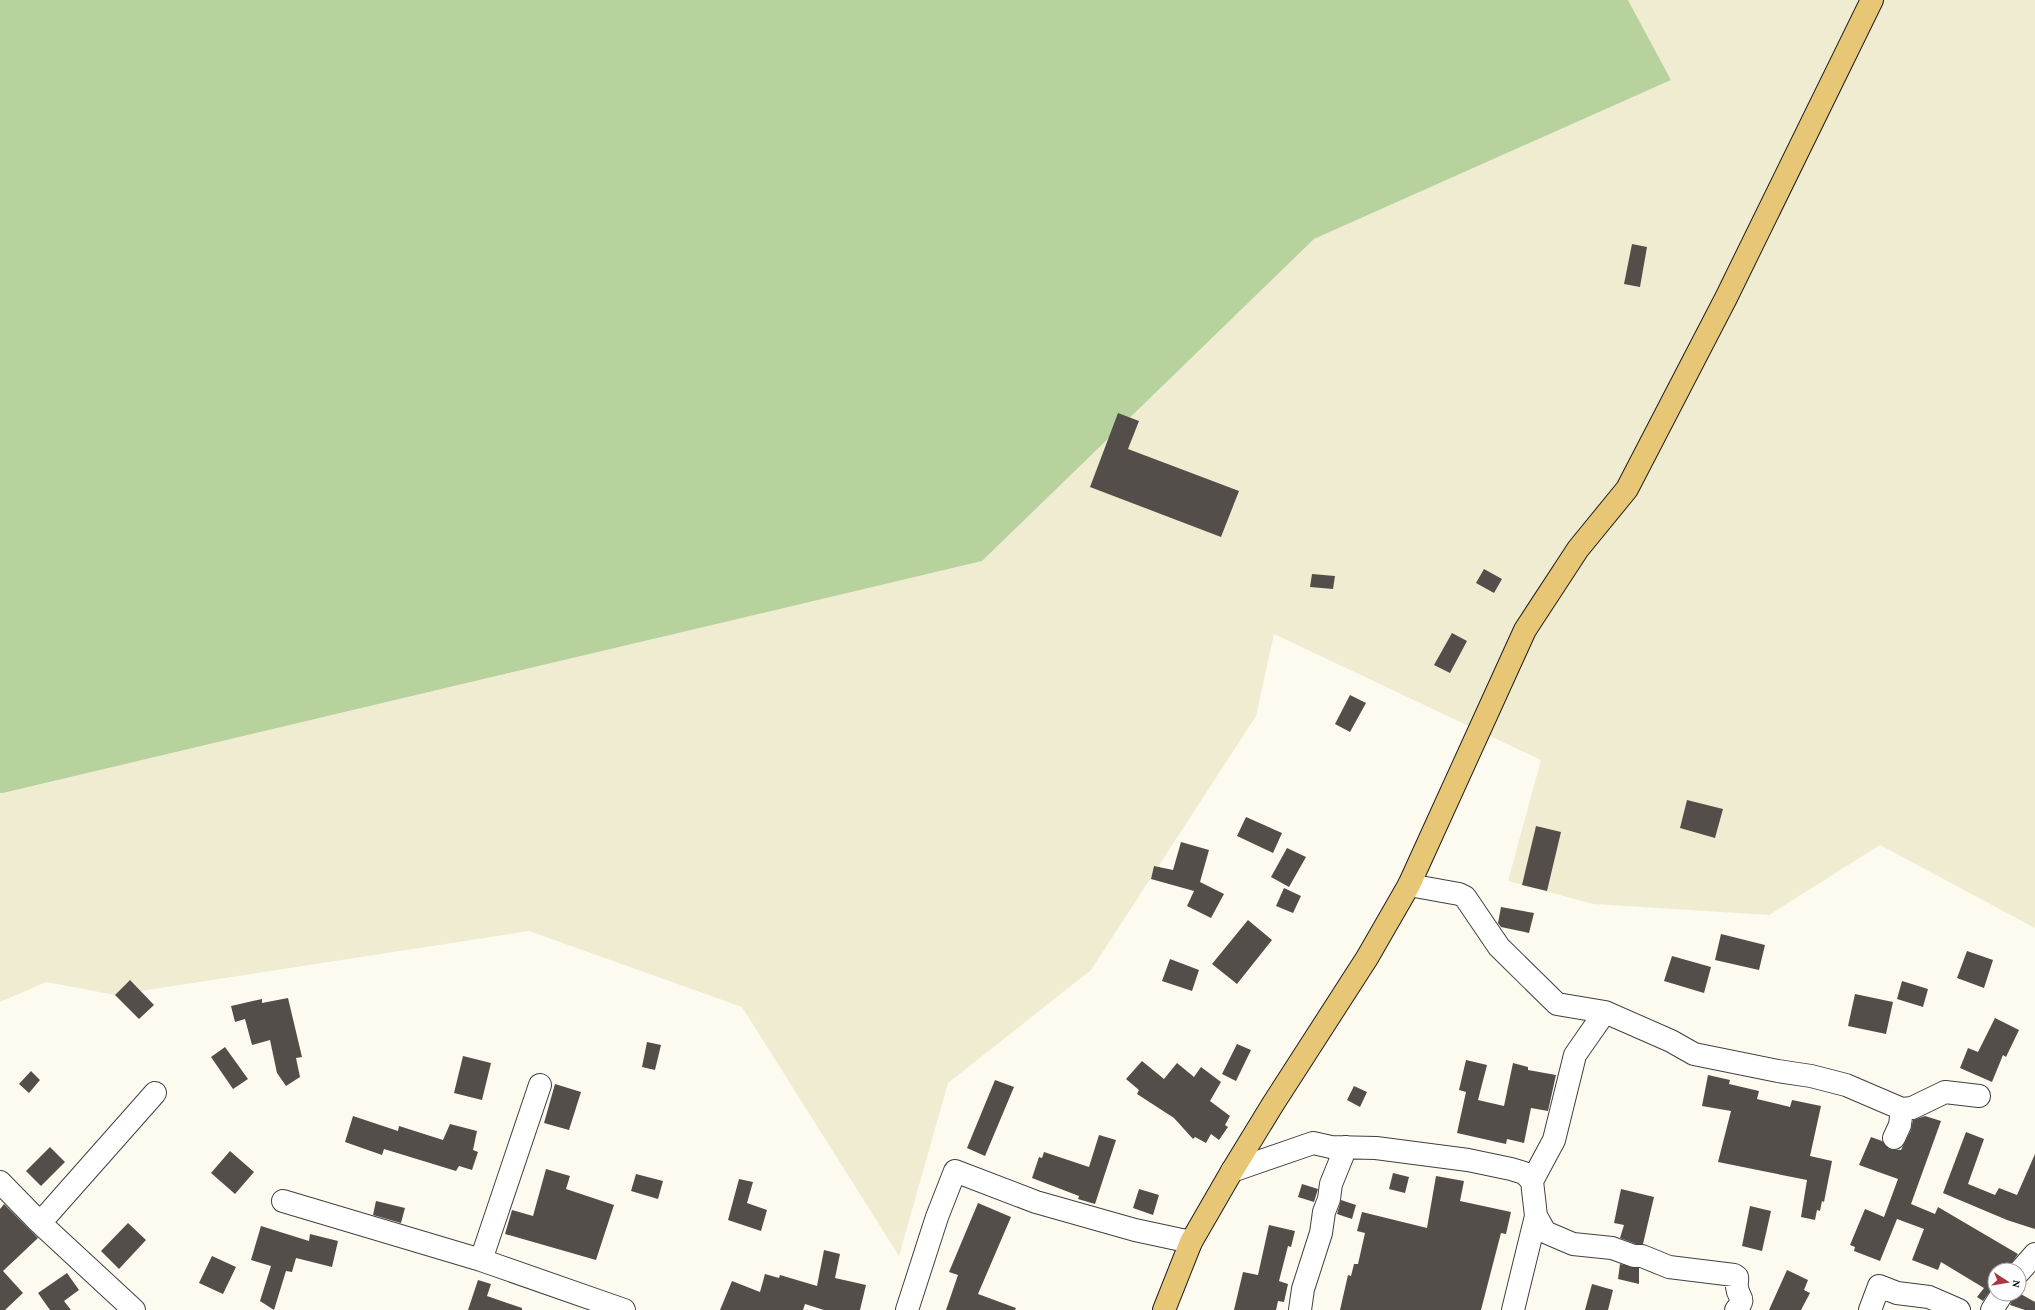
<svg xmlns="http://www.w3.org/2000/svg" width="2035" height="1310" font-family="'Crimson Pro',serif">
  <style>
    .farmland { fill: #f0ecd2 }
    .forest { fill: #b8d29e }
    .building { fill: #544e4b }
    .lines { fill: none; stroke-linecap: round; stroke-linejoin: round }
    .minor-casing { stroke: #404040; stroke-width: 24 }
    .major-casing { stroke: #1e1e1e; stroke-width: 24 }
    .minor { stroke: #fff; stroke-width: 22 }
    .major { stroke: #e7c675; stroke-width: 22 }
  </style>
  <rect width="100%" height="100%" fill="#fdfaef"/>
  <!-- farmland -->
  <path class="farmland" d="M1628,0H2035V928L1880,845L1769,915L1593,904L1508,881L1541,760L1274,634L1256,716L1091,970L948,1083L899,1256L742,1007L529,931L115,995L46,982L0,1002V793H3L981,561L1314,239L1671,80Z"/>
  <!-- forest -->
  <path class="forest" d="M0,0H1628L1671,80L1314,239L982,561L3,793H0Z"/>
  <!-- building -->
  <path class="building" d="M1632,244L1647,247L1640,287L1624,284Z
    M1118,413L1139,421L1128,449L1239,491L1221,537L1090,487Z
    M1484,569L1502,579L1494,593L1476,583Z
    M1312,574L1335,576L1333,589L1310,587Z
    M1452,633L1467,641L1450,673L1434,665Z
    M1350,695L1366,703L1350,732L1335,724Z
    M1687,800L1723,809L1715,838L1680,828Z
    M1246,817L1282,833L1273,853L1237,836Z
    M1536,826L1561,832L1547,891L1522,885Z
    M1181,842L1209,850L1200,882L1224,894L1211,918L1187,906L1194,891L1151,879L1154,866L1173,870Z
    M1287,848L1306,857L1289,887L1271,877Z
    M1284,888L1301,896L1293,913L1276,906Z
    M1501,907L1534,913L1529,933L1501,927L1498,923Z
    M1248,920L1272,940L1237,984L1212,964Z
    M1721,934L1765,945L1759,970L1715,960Z
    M1967,951L1993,960L1984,988L1957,978Z
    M1672,956L1711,967L1704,993L1664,981Z
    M1170,959L1199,970L1192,991L1162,981Z
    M130,980L154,1005L139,1019L115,995Z
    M1902,981L1928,989L1923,1007L1897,999Z
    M1855,994L1893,1002L1886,1034L1848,1026Z
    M288,998L302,1057L296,1058L300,1077L286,1086L277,1073L270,1040L252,1045L245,1019L235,1022L231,1006L262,999V1003Z
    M1995,1018L2019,1030L2006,1057L2003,1055L1992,1082L1960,1068L1968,1048L1978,1052Z
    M647,1042L661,1045L655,1070L642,1067Z
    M1237,1044L1251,1050L1236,1081L1222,1074Z
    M225,1047L248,1079L233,1089L211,1057Z
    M463,1056L491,1063L482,1100L454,1093Z
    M1466,1060L1487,1065L1478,1100L1504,1106L1513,1063L1528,1067V1070L1556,1075L1548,1111L1531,1108L1524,1143L1507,1139L1506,1144L1457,1133L1466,1092L1459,1090Z
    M1142,1061L1164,1079L1177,1063L1194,1077L1201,1067L1221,1082L1210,1101L1230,1116L1225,1125L1228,1127L1219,1140L1211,1134L1206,1143L1195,1137L1193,1139L1174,1118L1137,1094L1139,1090L1126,1079Z
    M31,1071L40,1080L29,1093L19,1084Z
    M1708,1075L1730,1080L1729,1084L1759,1091L1757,1099L1790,1107L1792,1100L1821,1106L1810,1156L1832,1161L1824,1202L1822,1201L1820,1211L1817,1210L1815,1220L1801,1217L1807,1180L1718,1162L1731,1111L1702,1106Z
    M995,1080L1014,1087L985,1156L967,1148Z
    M555,1084L581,1092L569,1130L544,1123Z
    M1354,1086L1367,1092L1360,1107L1347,1100Z
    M353,1116L398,1131L399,1126L443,1140L450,1124L477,1131L473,1150L478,1152L472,1170L459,1166L456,1171L384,1149L382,1155L345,1142Z
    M1925,1116L1941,1121L1911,1204L1935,1214L1938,1207L2018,1254L2007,1270H1995V1284L1983,1301L1977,1297L1984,1288L1941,1262L1938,1270L1912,1260L1924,1229L1897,1219L1880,1261L1854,1251L1855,1247L1850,1245L1865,1209L1884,1217L1898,1179L1859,1165L1871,1137L1882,1141L1889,1149L1901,1150L1911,1130L1913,1120Z
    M1966,1132L1984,1139L1968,1184L1995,1195L1999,1188L2017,1195L2035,1154V1229L2007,1220L1943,1193Z
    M1099,1135L1116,1140L1095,1204L1078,1199L1079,1196L1032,1178L1039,1157L1042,1158L1044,1152L1089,1167Z
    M50,1147L65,1162L41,1186L26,1171Z
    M230,1151L254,1172L235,1194L211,1173Z
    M546,1169L570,1176L566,1189L614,1205L596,1260L505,1234L512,1210L533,1216Z
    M1393,1173L1409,1177L1405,1193L1389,1189Z
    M636,1174L663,1181L658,1199L631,1191Z
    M1436,1176L1464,1181L1460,1201L1511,1212L1506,1234L1501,1233L1481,1310H1340L1348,1275L1351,1276L1354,1264H1358L1365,1233L1357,1231L1362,1212L1427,1228Z
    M739,1179L753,1182L747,1203L767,1210L761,1231L728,1220Z
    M1302,1184L1318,1189L1314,1202L1298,1197Z
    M1139,1189L1159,1195L1153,1215L1133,1208Z
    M1621,1189L1654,1197L1643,1244H1636L1620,1238L1624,1225L1614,1223Z
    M1341,1200L1356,1205L1352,1219L1337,1214Z
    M376,1201L405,1208L401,1223L373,1215Z
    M978,1203L1011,1217L978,1294L1016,1308L1015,1310H946L958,1275L949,1272Z
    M4,1204L38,1238L3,1271L23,1293L5,1310H0V1209Z
    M1750,1206L1771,1211L1762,1251L1742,1246Z
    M128,1223L146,1240L119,1269L101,1251Z
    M1269,1225L1295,1231L1291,1247L1288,1246L1279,1281L1288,1284L1284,1302L1278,1301L1276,1310H1234L1243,1272L1258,1275Z
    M261,1226L309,1241L310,1234L338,1241L332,1267L296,1258L292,1272L286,1271L274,1310L260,1301L271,1266L251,1260Z
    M824,1250L840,1254L835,1278L866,1285L860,1310H824L805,1304L803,1310H720L732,1281L760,1292L765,1274L779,1278L780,1275L817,1286Z
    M212,1256L236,1267L223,1294L199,1283Z
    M1620,1264L1639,1268V1284L1618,1279Z
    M1787,1270L1808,1280L1804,1290L1810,1293L1801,1310H1769Z
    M67,1273L79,1290L64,1301L71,1310H50L38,1293Z
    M478,1280L491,1284L487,1296L522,1308V1310H468Z
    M1592,1284L1613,1290L1608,1310H1585Z
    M2019,1293L2035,1302V1310H2025L2010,1305L2014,1294Z"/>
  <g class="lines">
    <!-- minor casing -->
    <g class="minor-casing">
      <path id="minor" d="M1409,885L1459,894L1465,897L1499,947L1557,1004L1605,1012L1671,1041L1694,1054L1778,1071L1811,1076L1846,1085L1902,1109L1912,1108L1945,1092L1979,1096
        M1894,1138L1900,1125L1902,1109
        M1232,1171L1313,1143L1331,1147L1376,1148L1468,1160L1511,1169L1524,1173L1532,1181L1536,1216L1545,1232L1573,1244L1612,1248L1634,1256H1642L1669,1267L1734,1275L1737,1277C1738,1280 1736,1283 1737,1287C1738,1299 1747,1297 1736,1310
        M1532,1181L1554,1140L1575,1055L1605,1012
        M0,1182L40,1223L134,1310
        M283,1201L481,1260L624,1310
        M40,1223L155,1093
        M481,1260L540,1085
        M2019,1272L2035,1254
        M907,1310L937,1217L955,1171L1036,1202L1135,1230L1191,1242
        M1300,1310L1303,1289L1321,1233L1324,1212L1329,1199L1331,1184L1346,1147
        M1513,1310L1536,1216
        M1870,1310L1879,1286L1897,1293L1929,1297L1959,1310
        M1992,1310L2002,1294"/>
    </g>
    <!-- major casing -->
    <g class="major-casing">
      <path id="major" d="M1164,1310L1191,1242L1232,1171L1273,1104L1367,958L1409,885L1525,630L1578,549L1627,489L1726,298L1872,0"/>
    </g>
    <!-- minor -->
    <use href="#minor" class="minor"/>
    <!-- major -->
    <use href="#major" class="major"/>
  </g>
  <!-- north arrow -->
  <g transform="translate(2007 1282) rotate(102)"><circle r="19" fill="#ffffff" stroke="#9e9e9e"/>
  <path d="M0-3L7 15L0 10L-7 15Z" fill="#ac3742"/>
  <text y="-6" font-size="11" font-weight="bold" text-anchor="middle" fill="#0d0d0d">N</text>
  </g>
</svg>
